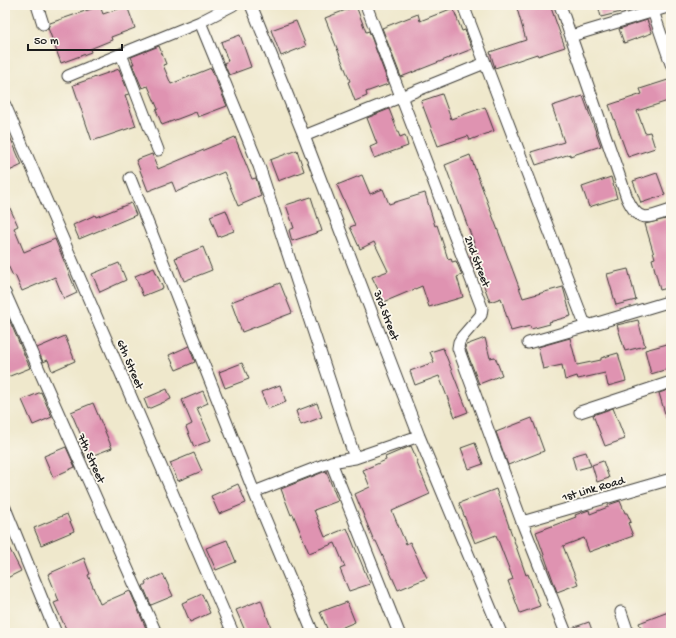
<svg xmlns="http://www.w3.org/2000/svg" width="676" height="638" font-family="'Gochi Hand',sans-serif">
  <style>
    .building { fill: #df93b1 }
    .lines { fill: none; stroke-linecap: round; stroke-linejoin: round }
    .minor-casing { stroke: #3c3b36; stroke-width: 13 }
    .minor { stroke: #fff; stroke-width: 11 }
    .labels { text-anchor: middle; stroke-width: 3.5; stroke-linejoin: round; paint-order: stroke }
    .street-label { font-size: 12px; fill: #1c1c1c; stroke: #fbf7ec }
  </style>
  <rect width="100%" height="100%" fill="#fbf7ec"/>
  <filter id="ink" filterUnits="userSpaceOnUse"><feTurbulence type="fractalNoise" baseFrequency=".025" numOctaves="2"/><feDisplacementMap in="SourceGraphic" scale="8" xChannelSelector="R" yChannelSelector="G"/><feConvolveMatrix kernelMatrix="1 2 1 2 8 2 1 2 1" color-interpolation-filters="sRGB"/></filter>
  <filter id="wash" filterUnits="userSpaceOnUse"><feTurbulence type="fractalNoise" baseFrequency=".012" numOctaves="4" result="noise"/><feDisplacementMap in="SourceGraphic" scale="16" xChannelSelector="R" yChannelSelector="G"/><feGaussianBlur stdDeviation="0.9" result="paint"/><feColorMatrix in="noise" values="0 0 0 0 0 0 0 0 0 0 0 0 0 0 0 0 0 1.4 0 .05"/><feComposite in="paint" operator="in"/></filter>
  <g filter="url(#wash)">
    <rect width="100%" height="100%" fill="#efe8cc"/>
    <g id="blocks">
      <!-- building -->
      <path class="building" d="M516,5H550L565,47L538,56L537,54L495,68L490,52L526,40Z
        M598,5H633V9L601,17Z
        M100,6L103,14L127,6L135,28L111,37L112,40L90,49L91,52L61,63L48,28L50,23Z
        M356,6L366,32L369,31L388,82V84L366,92L367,96L355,101L348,82L350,81L325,18Z
        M453,8L462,31L465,30L472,49L401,77L382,28L418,14L420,21Z
        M647,20L652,33L624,43L619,29Z
        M296,21L306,46L281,56L271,30Z
        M240,35L251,67L229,75L224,63L228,61L221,42Z
        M159,46L166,64L163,65L171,84L211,68L227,106L198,117L196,112L162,125L156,110L158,109L148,86L142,88L132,64H134L131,57Z
        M119,69L129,94L125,95L136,126L92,141L73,85Z
        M671,79V100L637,111L645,133L650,132L655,148L628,157L609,105L642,94L640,89Z
        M442,94L451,119L485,107L494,131L470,140L468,136L438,146L421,101Z
        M583,96L601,146L570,156V154L536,165L531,152L564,142L552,106Z
        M389,109L400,137L405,135L408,146L374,158L370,147L377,144L367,118Z
        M5,125L22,165L5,173Z
        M235,137L252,179L256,178L261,196L238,206L224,172L176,192L172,182L148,191L136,160L152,154L158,169Z
        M297,150L304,171L278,181L270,160Z
        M470,155L523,298L563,287L571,316L549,322L550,324L531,329L530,326L511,331L501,298L490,302L478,270H475L470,256L478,254L445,165Z
        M657,173L665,195L641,203L633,181Z
        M362,175L370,194L383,189L389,204L425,193L435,226L437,225L448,259L451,258L452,262L456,261L462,275L457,277L463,297L429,307L422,286L384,302L372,277L388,271L374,242L360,249L350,227L355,225L337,185Z
        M611,177L617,198L589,207L582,187Z
        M5,197L18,226L14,228L24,252L55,239L77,293L64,299L55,277L22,291L15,275L13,276L5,259Z
        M311,197L322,231L292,241L289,230L294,228L286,205Z
        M131,203L136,215L79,239L73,225L95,215L96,217Z
        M226,210L234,231L218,237L210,216Z
        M666,219L671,235V287L660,290L652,259L655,258L645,224Z
        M203,247L212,270L184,281L175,258Z
        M119,263L126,280L100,292L92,274Z
        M154,268L163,288L143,296L135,276Z
        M628,269L636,300L616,305L607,274Z
        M280,283L292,313L242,332L231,302Z
        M5,310L30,368L5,378Z
        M638,320L645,346L625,351L617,325Z
        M65,336L75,361L52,371L48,360L43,362L37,348Z
        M485,338L490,358L495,357L502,375L479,384L465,347L466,345Z
        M570,338L577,365L601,360V358L618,353L626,381L608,386L605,373L578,379L577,376L565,380L562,365L543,369L538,347Z
        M671,343V368L651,374L645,350Z
        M189,346L195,362L176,370L169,355Z
        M443,348L468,412L455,417L439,376L415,385L410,371L434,362L430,352Z
        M242,363L249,379L225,388L219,372Z
        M280,385L286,402L268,409L261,392Z
        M167,389L171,399L148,409L144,399Z
        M671,389V424H668L659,393Z
        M203,391L208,403L197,408L211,440L194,447L186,427L192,424L182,400Z
        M41,392L52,417L33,425L22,400Z
        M93,403L112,448L86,458L79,442L83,440L71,412Z
        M317,403L322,417L301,425L296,411Z
        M613,408L625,439L605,446L593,415Z
        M532,418L544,451L508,465L496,432Z
        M475,443L483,464L469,469L461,448Z
        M411,446L418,462L417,463L430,494L392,511L406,544L410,542L427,578L398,590L376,541H374L355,494L370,487L363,470L386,460L385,457Z
        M66,447L75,467L53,477L44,456Z
        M586,452L591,466L576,470L572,456Z
        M194,453L202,471L178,481L170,463Z
        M603,461L609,478L597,482L592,465Z
        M326,471L338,501L314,510L325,537L347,528L370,584L349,591L340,569L345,567L335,543L309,553L293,514L291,515L281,489Z
        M238,484L246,503L219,514L211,496Z
        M496,489L526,575L528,574L540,606L520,613L508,581L513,579L496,535L475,543L459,503Z
        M620,501L625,513H627L631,522L628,523L633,536L589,552L584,538L563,546L578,584L557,592L536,532L576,517L575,515L589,510L590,514L608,507V505Z
        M67,514L74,531L41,545L34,528Z
        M5,540L21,571L5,579Z
        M227,540L236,562L216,570L206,548Z
        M84,558L90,574L88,575L100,604L130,591L148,633H68L54,603L59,601L48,574Z
        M163,574L173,596L151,605L143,586L146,584L145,582Z
        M202,594L210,613L190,622L182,603Z
        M261,600L273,633H246L236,610Z
        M347,602L355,622L329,633L320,612Z
        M671,611V631L666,633H643L639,623Z
        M589,622L593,633H573L572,628Z"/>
    </g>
  </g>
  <g filter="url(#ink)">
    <use href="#blocks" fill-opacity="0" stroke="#3c3b36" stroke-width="1"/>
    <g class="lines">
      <!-- minor casing -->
      <g class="minor-casing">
        <path id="minor" d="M37,5L43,24
          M251,5L304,136L419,436L501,633
          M366,5L482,308L481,315L462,337L459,342L458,348L522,522L566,633
          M463,5L584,322L591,325L671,301
          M560,5L627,198C639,224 647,218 671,210
          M653,11L671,64
          M200,22L259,166L355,458
          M571,36L671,6
          M68,76L121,54
          M5,105L233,633
          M304,136L485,63
          M158,150L121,54L200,22L233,5
          M130,178L254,492L313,633
          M5,293L156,633
          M528,343L591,325
          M580,412L671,382
          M331,462L399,633
          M254,492L331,462L355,458L419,436
          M5,508L56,633
          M522,522L671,479
          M621,612L628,633"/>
      </g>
      <!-- minor -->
      <use href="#minor" class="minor"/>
    </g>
  </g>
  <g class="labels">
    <!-- street labels -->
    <g class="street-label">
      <text transform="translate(478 261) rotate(69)" y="4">2nd Street</text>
      <text transform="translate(387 315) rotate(69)" y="4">3rd Street</text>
      <text transform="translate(131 364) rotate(67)" y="4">6th Street</text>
      <text transform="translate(92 458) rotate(66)" y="4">7th Street</text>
      <text transform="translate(593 488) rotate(-16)" y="4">1st Link Road</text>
    </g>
  </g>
  <!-- margin -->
  <rect width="676" height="638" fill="none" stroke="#fbf7ec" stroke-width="20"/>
  <!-- scale -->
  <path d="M28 44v6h94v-6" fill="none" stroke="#1c1c1c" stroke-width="2"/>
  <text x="34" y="44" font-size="12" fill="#1c1c1c" stroke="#fbf7ec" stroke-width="3" paint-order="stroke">50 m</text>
</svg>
